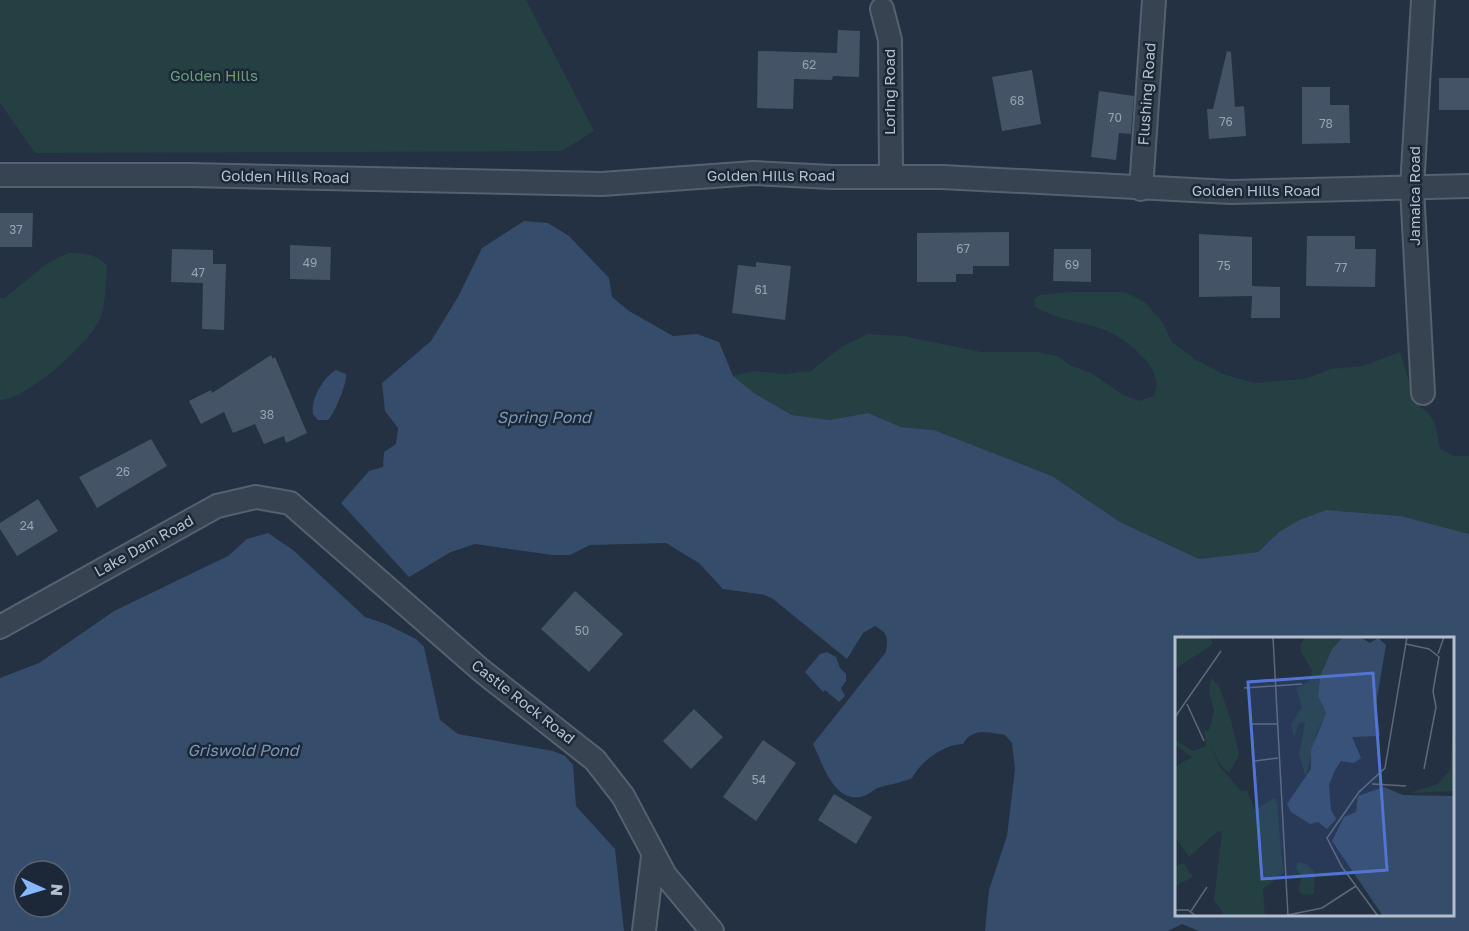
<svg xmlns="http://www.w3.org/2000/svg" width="1469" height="931" font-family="'Golos Text',sans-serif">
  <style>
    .green { fill: #254043 }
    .water { fill: #354d6a; fill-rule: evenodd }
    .building { fill: #445366 }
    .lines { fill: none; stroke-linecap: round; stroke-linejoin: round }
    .minor-casing { stroke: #55616f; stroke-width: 26 }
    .minor { stroke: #374351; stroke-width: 22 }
    .labels { text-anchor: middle; stroke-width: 5; stroke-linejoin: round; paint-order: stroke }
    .number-label { font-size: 12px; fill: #98a3b2 }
    .park-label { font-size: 15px; fill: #699f73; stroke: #1c2837 }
    .street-label { font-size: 15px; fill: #b4becc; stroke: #1c2837 }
    .water-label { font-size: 16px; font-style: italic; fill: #7995b6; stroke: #1c2837 }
    .inset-road { fill: none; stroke: #5d6979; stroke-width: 1.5 }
    .view { fill: #5275d4; fill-opacity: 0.15; stroke: #5275d4; stroke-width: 3 }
    .inset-edge { fill: none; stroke: #b4becc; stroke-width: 3 }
  </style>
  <rect width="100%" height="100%" fill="#233142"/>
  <!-- green -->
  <path class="green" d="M0,0H526L594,131L562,151L35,153L0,103Z
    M68,253C84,253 95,254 107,265C106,281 106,300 101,316C93,341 26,400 0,400V298H5L46,264Z
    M1069,292H1125L1145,302L1163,323L1172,342L1196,360L1223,374L1254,383L1304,379L1331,369L1363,366L1400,352L1415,402L1429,414L1435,423L1440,449L1455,456H1469V534L1401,516L1326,510L1299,520L1279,532L1258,552L1199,559L1120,522L1052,476L934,430L901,427L868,413L830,420L792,415L754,393L733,376L754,371L784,374L811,371L841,347L868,334L903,336L981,352H1037L1057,356L1070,365L1093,374L1121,394L1139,401L1154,396C1160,381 1154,370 1144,358C1104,316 1078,330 1035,307V299L1040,295Z"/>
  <!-- water -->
  <path class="water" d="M524,221L548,223L569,236L609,278L612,297L629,311L673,336L697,334L719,342L733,376L754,393L792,415L830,420L868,413L901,427L934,430L1052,476L1120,522L1199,559L1258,552L1279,532L1299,520L1326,510L1401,516L1469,534V931H1199L1182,924L1168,931H985L989,890L1007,836L1015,769L1012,743L1005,735C989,733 972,727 963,744C944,744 920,762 912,778C901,783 891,784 880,787C874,789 870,794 864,796C834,805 823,764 813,744L886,652C888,638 888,633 875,626L863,633L847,659L773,599L765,595L723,589L699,563L666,543L590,545L570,555H552L475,544L451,552L409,577L341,503L369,471L383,467L384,452L396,444L398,428L385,411L382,383L431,341L458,297L482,248ZM1452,638V914H1176V638Z
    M336,370L346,374C348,381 334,415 328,420H318L313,414C310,400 324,376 336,370Z
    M268,533L293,550L365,617L386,624L416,639L424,647L440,720L458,734L553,751L565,756L573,765L576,806L615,849L624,931H0V678L39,663L114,611L228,556L247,539ZM24,871H60V907H24Z
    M827,652L836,657L840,668L846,674V681L841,688L845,696L839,702L825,690L823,692L805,672L820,654Z"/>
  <!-- building -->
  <path class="building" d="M838,30L860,31L859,77L833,76L832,80L794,79L793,109L757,108L758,51L837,53Z
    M1227,51L1231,52L1235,107L1244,106L1246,136L1209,139L1207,109H1213Z
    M1032,70L1041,124L1002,131L992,77Z
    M1439,78H1469V110H1439Z
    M1302,87H1330V105H1349L1350,143L1302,144Z
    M1099,91L1134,96L1131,134L1119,133L1116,160L1091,157Z
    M0,213H33L32,247H0Z
    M1009,232V266H973V274H956V282H917V233Z
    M1199,234L1252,237V286L1280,287V318H1251L1252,296L1199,297Z
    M1307,236H1355V249H1376L1375,287L1306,286Z
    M290,245L331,247L330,280L290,279Z
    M172,249L213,250V264H226L224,330L202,329L203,283L171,282Z
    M1054,249H1091V282L1053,281Z
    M756,262L791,266L785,320L732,313L738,265L756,267Z
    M271,355L273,359L275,357L307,433L286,443L284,436L264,444L255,424L233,433L224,412L201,424L189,401L211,390L212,393Z
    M151,439L167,466L97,508L79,477Z
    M38,499L58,531L17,556L0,529V523Z
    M575,591L623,634L589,672L541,629Z
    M694,709L723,737L691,769L663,741Z
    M763,740L796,763L756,821L723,797Z
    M834,794L872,817L856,844L818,820Z"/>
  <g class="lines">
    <!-- minor casing -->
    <g class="minor-casing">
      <path id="minor" d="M1423,0L1412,188L1423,393
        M882,9L890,40L891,176
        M0,175H190L602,184L754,173L832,177H942L1231,192L1469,186
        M1141,189L1154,0
        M0,627L217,506L256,497L290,503L482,671L595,760L623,796L665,875L712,931
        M644,931L653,856"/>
    </g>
    <!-- minor -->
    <use href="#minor" class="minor"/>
  </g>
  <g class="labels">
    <!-- number labels -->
    <g class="number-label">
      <text x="809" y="69">62</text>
      <text x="1017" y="105">68</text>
      <text x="1115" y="122">70</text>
      <text x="1226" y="126">76</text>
      <text x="1326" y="128">78</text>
      <text x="16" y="234">37</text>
      <text x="963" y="253">67</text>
      <text x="310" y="267">49</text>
      <text x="1072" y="269">69</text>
      <text x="1224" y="270">75</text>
      <text x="1341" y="272">77</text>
      <text x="198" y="277">47</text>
      <text x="761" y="294">61</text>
      <text x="267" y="419">38</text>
      <text x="123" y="476">26</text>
      <text x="27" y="530">24</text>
      <text x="582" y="635">50</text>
      <text x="759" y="784">54</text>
    </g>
    <!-- park labels -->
    <g class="park-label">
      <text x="214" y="81">Golden Hills</text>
    </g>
    <!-- street labels -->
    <g class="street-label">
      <text transform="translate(890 92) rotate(-90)" y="5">Loring Road</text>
      <text transform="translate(1147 94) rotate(-86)" y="5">Flushing Road</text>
      <text x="771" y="181">Golden Hills Road</text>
      <text transform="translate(285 177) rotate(1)" y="5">Golden Hills Road</text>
      <text x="1256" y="196">Golden Hills Road</text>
      <text transform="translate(1415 196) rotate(-90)" y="5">Jamaica Road</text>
      <text transform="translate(144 546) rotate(-29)" y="5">Lake Dam Road</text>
      <text transform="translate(523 702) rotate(38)" y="5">Castle Rock Road</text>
    </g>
    <!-- water labels -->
    <g class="water-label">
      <text x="544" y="423">Spring Pond</text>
      <text x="243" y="756">Griswold Pond</text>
    </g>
  </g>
  <!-- overview -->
  <g transform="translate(1175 637)">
    <rect width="279" height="279" fill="#233142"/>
    <path d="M0,0H35L38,7L0,32ZM131,0L168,2L157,12L145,39L143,59L151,76L141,97L131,140L124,118L130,85L124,86L119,100L116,88L127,70L121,51L134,44L137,33L126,15L125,8ZM36,41L44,49L56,83L64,118L54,136L44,126L34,101L44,129L66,154H72L80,173L99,161L102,165L108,236L88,252L90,279H50L39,263L47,195L43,194L14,220L0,200V130L17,120L0,108V103L18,114L31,109L29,94H34L39,74L34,54ZM279,73V154L234,156L263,147L275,133ZM122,225L132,227L140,236L139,257L128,258L123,253L127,239L121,231ZM9,226L18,240L0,249V229Z" fill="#254043"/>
    <path d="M168,0H185L195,6L203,1L211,8L201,67L205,99L177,100L186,121L179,126L166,124L160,133L154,148L156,173L161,182L152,192L143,185L135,187L116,175L112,167L136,132V113L151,76L143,59L145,39L157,12ZM209,150L228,158L279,159V279H208L157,204L169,180L181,175L183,159Z" fill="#354d6a"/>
    <path class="inset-road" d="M98,0L113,279M231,7L254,12L264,20L258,54L261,70L249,132M263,17L269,0M69,51L127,47M12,67L29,104M0,80L46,14M76,87H102M80,124L103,121M197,147L231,149M0,273H13L21,279M16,274L32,250M108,279L147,271L181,249M203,279L167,230L152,201L184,155L210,131L232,0"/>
    <path class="view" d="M198,36L212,233L87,242L73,45Z"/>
    <rect width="279" height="279" class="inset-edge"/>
  </g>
  <!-- north arrow -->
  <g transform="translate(42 889) rotate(94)"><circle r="28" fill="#1c2837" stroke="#596473" stroke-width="1.5"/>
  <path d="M0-4.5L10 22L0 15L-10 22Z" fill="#86b8ff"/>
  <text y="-9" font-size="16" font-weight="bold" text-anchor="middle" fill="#b4becc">N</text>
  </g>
</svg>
